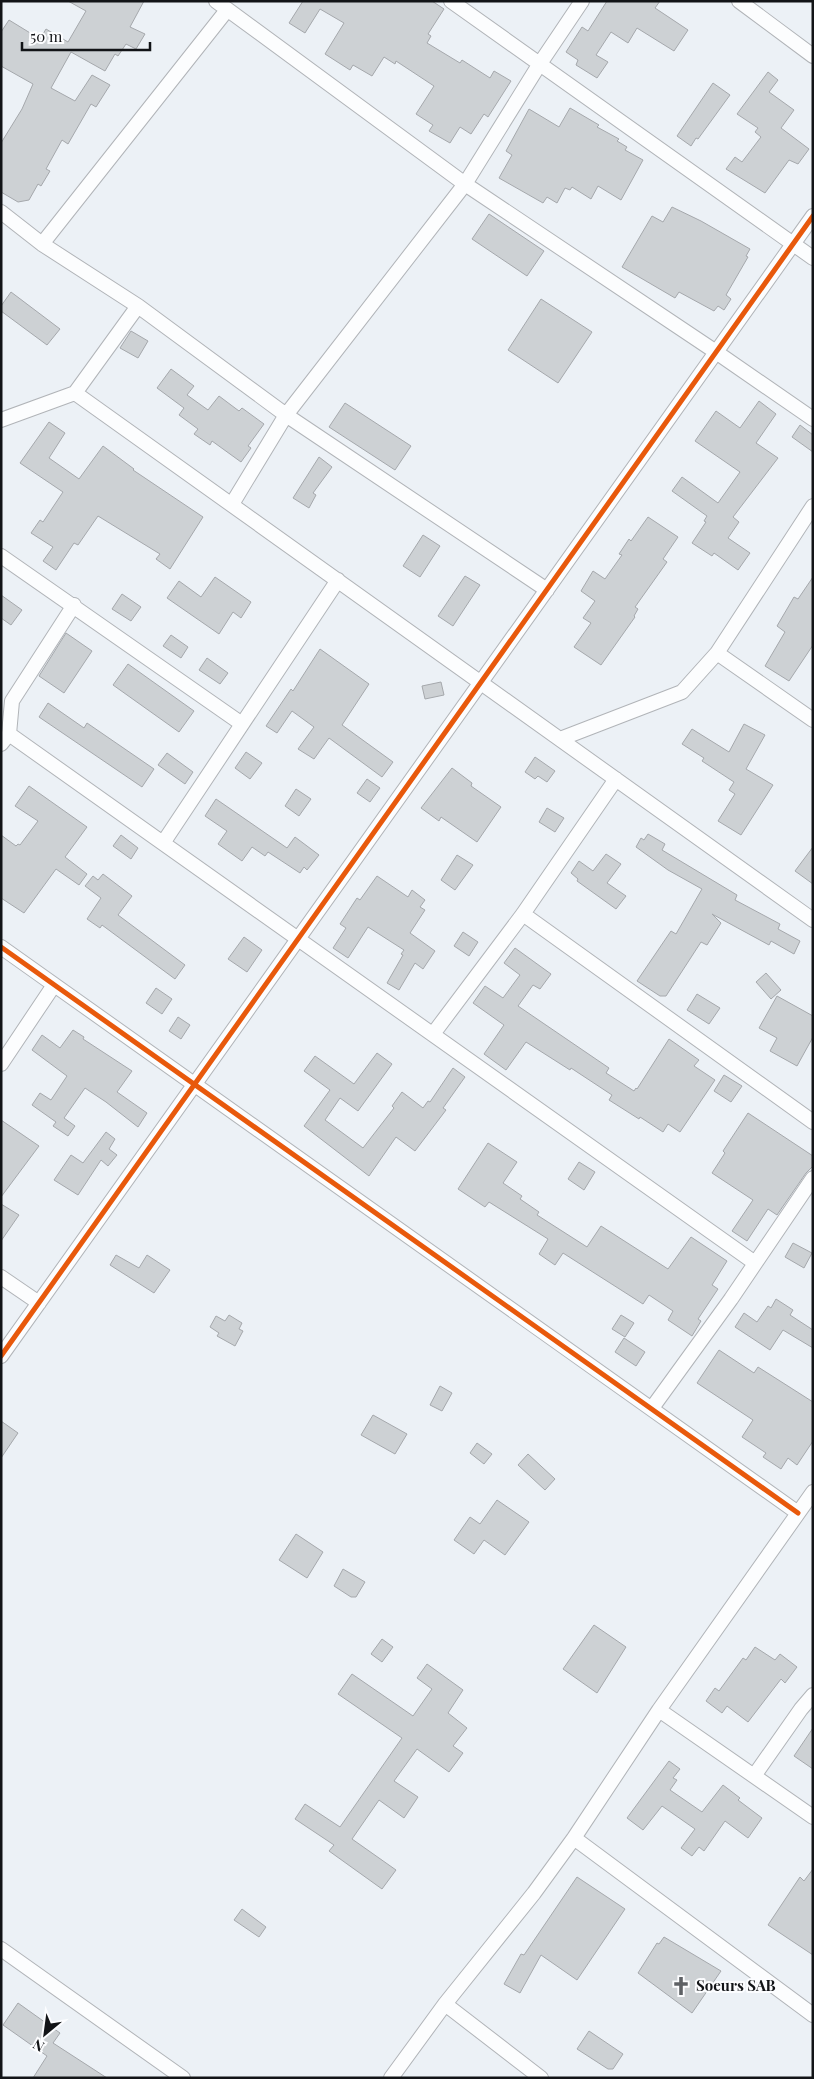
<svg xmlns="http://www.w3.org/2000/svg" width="814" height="2079" font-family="'Playfair Display',serif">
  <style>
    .building { fill: #cdd1d4; stroke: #a5a8ac }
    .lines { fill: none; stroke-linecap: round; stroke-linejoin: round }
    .minor-casing { stroke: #b1b4b8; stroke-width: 16 }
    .minor { stroke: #fcfdfe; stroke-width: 14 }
    .cycleway-casing { stroke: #fcfdff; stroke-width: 8 }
    .cycleway { stroke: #e8590c; stroke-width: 5 }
    .labels { text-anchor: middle; stroke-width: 4; stroke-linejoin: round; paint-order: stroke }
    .poi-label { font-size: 15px; font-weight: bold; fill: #121417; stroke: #fcfdff; text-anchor: start }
  </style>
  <rect width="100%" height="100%" fill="#ecf1f6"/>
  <!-- building -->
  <path class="building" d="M68,1H144L130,27L145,34L136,49L126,44L118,56L115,54L105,71L71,52L51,88L75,101L92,75L110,85L96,107L91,104L68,144L62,140L46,169L50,171L41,186L38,184L29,200L18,202L1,192V143L22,109L33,84L1,66V32L9,20L40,39L46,29L68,42L86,11Z
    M303,1H432L444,9L428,34L431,36L427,43L460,63L462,60L490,78L494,71L511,81L488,117L484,114L471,134L460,127L450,143L429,131L433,125L416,114L434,86L396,61L395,64L384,57L372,76L353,65L350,70L325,54L344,23L320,9L305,33L289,23Z
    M607,1H660L655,8L688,30L674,51L637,28L628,43L611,32L596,55L608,62L597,78L576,65L578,60L566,52L582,27L588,31Z
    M768,72L778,80L769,92L794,110L781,128L809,149L798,164L789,160L765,193L726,169L735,157L742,162L761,137L755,132L758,128L737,114Z
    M713,83L730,95L698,139L696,138L691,146L677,136Z
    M570,108L599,125L597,127L619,139L617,141L627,147L625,150L643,160L621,200L598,186L591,199L572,187L570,190L565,188L557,203L547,197L543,203L499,178L512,155L506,151L529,109L559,127Z
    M672,207L701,221L750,249L746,256L748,257L726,295L731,299L724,310L718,306L714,311L679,292L675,298L622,267L652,216L663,222Z
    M489,214L544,251L527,276L472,239Z
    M11,292L60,329L47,345L1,311V306Z
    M541,299L592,332L558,383L508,350Z
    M131,331L148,341L138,358L120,348Z
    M171,369L194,386L187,395L208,410L219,396L239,411L242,408L264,424L248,446L251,448L241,462L212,441L210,445L194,434L198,429L179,415L184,408L157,388Z
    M759,401L776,414L756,443L778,458L733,517L739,522L728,538L750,553L738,570L714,553L712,556L692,543L706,522L704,521L707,516L672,491L682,477L718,503L740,472L695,441L716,411L740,428Z
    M345,403L411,446L395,470L329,427Z
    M49,422L65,433L49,458L79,479L103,446L134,469L133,470L203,517L170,569L156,559L160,554L98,516L78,545L74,543L56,570L43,561L53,547L31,533L40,520L43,522L63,492L20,463Z
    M800,425L813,435V452L792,437Z
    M319,457L332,467L313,493L316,495L309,508L293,498Z
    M648,517L678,537L663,559L667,562L635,607L638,609L634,616L635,617L601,665L574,647L591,623L583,618L595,601L581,591L593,571L605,579L622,555L619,554L629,539L631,541Z
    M423,535L440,546L420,577L403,566Z
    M465,576L480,585L453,626L438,616Z
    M215,577L251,602L241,618L233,612L219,634L167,598L179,581L201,597Z
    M813,577V645L789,681L765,666L785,632L777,626L794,597L798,599Z
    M122,594L141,607L131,621L112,609Z
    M1,595L22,610L11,625L1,618Z
    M66,633L92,651L64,693L39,676Z
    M171,635L188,647L181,658L163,646Z
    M320,649L369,684L342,725L393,762L382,777L329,738L314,759L298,749L314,727L292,711L277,733L266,726L291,689L293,691Z
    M207,658L228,673L220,684L199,670Z
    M128,664L194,711L179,732L113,685Z
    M441,682L444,695L425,699L422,686Z
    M48,703L84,728L87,723L154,769L142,787L39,717Z
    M744,724L765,735L746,769L773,785L741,835L718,821L735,794L729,790L734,782L702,761L704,758L682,744L692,729L729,752Z
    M246,752L262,763L250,779L235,768Z
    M167,753L193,772L185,784L158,765Z
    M535,757L555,771L547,782L538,776L535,779L525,772Z
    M452,768L472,783L471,786L501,807L477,842L441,817L439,821L421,808Z
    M367,779L380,788L370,802L357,793Z
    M29,786L87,827L65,857L87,874L79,885L56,869L24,913L1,898V835L16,846L18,844L20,845L38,821L15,806Z
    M296,789L311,799L299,816L285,806Z
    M216,799L287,848L295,837L319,855L307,870L304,867L300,873L268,852L265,856L252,847L242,861L218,844L227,831L205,816Z
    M547,808L564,818L555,832L539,822Z
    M648,834L665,844L662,850L737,895L735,900L780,924L778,929L800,941L794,954L771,941L769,945L712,914L721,923L707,945L701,942L666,996H660L637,981L671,931L676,934L702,889L668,870L636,847L641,838L644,840Z
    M121,835L138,848L131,859L113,846Z
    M813,847V884L795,871Z
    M606,854L621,864L607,883L626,896L616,909L577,881L578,879L571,873L579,861L593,871Z
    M457,855L473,865L455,890L441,880Z
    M103,874L132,896L118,915L185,965L175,979L102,925L100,928L87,919L101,898L85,886L93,876L98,880Z
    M377,876L408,897L412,890L425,900L420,907L425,910L410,933L435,951L423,969L415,963L399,990L387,983L403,955L401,954L404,950L368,927L348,958L333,948L346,928L340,924L357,898L360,900Z
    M463,932L478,942L469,956L454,946Z
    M244,937L262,950L247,972L228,959Z
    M515,948L551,974L540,989L533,985L518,1006L609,1068L606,1073L634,1091L636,1088L637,1089L669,1039L699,1060L694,1066L715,1080L680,1132L668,1124L663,1132L640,1117L639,1119L609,1100L612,1095L571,1068L570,1070L526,1042L506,1070L484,1054L504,1025L473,1003L485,986L503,998L520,975L504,963Z
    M766,973L781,990L771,999L756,982Z
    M156,988L172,999L162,1014L146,1003Z
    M697,994L720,1008L709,1024L687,1010Z
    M777,996L813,1016V1037L797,1066L770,1051L777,1038L759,1028Z
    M178,1017L190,1025L181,1039L169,1031Z
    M73,1030L84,1037L83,1039L132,1071L117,1092L147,1113L138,1127L106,1102L85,1088L64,1118L75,1126L68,1136L53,1126L56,1122L32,1105L40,1093L51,1100L67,1076L32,1050L42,1035L60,1048Z
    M377,1053L392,1064L358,1111L340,1098L325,1120L363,1148L394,1108L392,1106L402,1092L423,1108L428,1101L430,1102L453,1068L465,1077L443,1108L446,1110L415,1151L396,1137L369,1176L304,1126L330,1090L304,1071L315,1056L354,1084Z
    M724,1075L742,1086L731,1102L714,1091Z
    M748,1113L813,1156V1166L806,1173L777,1215L768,1209L747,1241L732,1231L753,1200L712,1173L725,1153L723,1151Z
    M1,1120L39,1146L1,1197Z
    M106,1132L115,1139L109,1149L117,1155L108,1166L101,1160L78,1195L54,1180L71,1155L83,1163Z
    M488,1143L517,1162L503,1183L522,1196L520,1199L539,1212L537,1215L587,1247L601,1226L668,1269L691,1237L727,1261L712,1285L718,1289L698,1319L701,1321L692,1336L668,1320L673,1311L649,1295L643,1304L563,1253L555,1265L539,1254L548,1239L489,1202L485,1207L458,1189Z
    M579,1162L595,1172L584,1190L568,1179Z
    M1,1204L19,1215L1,1241Z
    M793,1243L812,1253L804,1268L785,1257Z
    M116,1255L139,1268L147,1255L170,1270L154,1293L110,1265Z
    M776,1299L793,1310L790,1315L813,1330V1348L783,1330L770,1350L735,1327L744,1313L757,1322L768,1306L771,1308Z
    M229,1315L242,1323L239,1329L243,1331L235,1346L217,1336L219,1333L210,1327L216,1316L225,1321Z
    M621,1315L634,1323L625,1337L612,1329Z
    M624,1338L645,1352L636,1366L615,1352Z
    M719,1350L754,1373L758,1367L813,1402V1441L797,1465L788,1458L781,1469L763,1457L766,1453L742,1437L753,1420L697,1383Z
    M440,1386L452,1393L442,1411L430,1405Z
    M373,1415L407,1434L395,1454L361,1435Z
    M1,1421L18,1433L1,1458Z
    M477,1443L492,1454L484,1464L470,1453Z
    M528,1454L555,1479L545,1490L518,1465Z
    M497,1500L529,1522L505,1555L484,1540L474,1554L454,1540L470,1517L480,1524Z
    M296,1534L323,1552L307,1578L279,1560Z
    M343,1569L365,1582L356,1597H351L334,1586Z
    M594,1625L626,1647L597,1693L563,1669Z
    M382,1639L393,1647L382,1662L371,1654Z
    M755,1647L775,1660L780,1654L797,1667L785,1683L781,1679L748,1722L727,1706L722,1713L706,1701L715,1688L719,1691L743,1658L746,1660Z
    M427,1664L463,1690L448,1713L467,1728L453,1746L463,1753L449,1772L417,1749L394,1781L418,1797L404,1818L379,1800L352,1839L396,1870L382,1889L329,1851L334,1845L295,1819L305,1804L340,1827L402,1738L338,1694L352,1674L413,1716L432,1689L417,1678Z
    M813,1728V1769L794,1756Z
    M669,1761L680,1769L673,1778L677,1780L670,1790L702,1812L723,1785L740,1798L738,1800L762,1818L748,1838L725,1821L704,1851L699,1847L692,1856L681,1848L695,1829L662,1806L643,1830L627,1818Z
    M813,1869V1955L768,1925L800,1877L804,1881Z
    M577,1877L625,1909L577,1980L541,1955L520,1993L504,1984L521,1954L524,1955Z
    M242,1909L266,1927L259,1937L234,1920Z
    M664,1937L721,1971L692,2013L638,1973L657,1943L659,1944Z
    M18,2003L60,2033L53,2043L107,2078H33L47,2056L3,2025Z
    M589,2031L623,2054L613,2069H608L577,2049Z"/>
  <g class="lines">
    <!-- minor casing -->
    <g class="minor-casing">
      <path id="minor" d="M216,1L465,184L716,352L813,419
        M451,1L813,258
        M739,1L813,56
        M1,212L42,244L138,306L286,415L547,590
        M42,244L227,10
        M75,393L813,920
        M1,420L75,393L138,306
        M232,504L286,415L465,184L539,65L582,1
        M1,556L242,724
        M717,653L813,720
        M9,734L755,1263
        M560,739L682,692L717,653L813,506
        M1,744L9,734L12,701L74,605
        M163,843L338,580
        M523,914L813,1122
        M1,947L798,1513
        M433,1034L523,914L616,779
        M1,1064L54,985
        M1,1277L39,1303
        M1,1356L813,216
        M652,1408L731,1299L813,1178
        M659,1710L813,1817
        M754,1776L801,1709L813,1695
        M574,1838L813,2015
        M1,1949L183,2078
        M445,2004L541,2078
        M391,2078L445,2004L534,1893L574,1838L659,1710L813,1492"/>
    </g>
    <!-- minor -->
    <use href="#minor" class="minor"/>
    <!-- cycleway casing -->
    <g class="cycleway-casing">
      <path id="cycleway" d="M1,947L798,1513
        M1,1356L813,216"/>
    </g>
    <!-- cycleway -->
    <use href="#cycleway" class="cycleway"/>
  </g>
  <!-- icons -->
  <defs>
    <g id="church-bare" transform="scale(1.5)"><path d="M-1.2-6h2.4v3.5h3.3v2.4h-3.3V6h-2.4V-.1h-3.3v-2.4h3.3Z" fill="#5e6165" stroke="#fcfdff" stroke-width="2.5" paint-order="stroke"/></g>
  </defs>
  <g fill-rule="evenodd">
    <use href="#church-bare" x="681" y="1986"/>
  </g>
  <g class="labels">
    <!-- poi labels -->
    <g class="poi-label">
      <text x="696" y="1991">Soeurs SAB</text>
    </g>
  </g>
  <!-- border -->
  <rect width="814" height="2079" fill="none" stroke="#121417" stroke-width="5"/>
  <!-- north arrow -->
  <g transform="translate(45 2034) rotate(209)" stroke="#fcfdff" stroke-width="4" paint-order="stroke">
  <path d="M0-4L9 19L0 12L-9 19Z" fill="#121417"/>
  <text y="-8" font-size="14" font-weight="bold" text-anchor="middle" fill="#121417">N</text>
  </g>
  <!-- scale -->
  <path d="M22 42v8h128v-8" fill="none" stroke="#121417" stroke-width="2.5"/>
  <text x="30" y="42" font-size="15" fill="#121417" stroke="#fcfdff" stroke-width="4" paint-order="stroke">50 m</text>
</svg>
